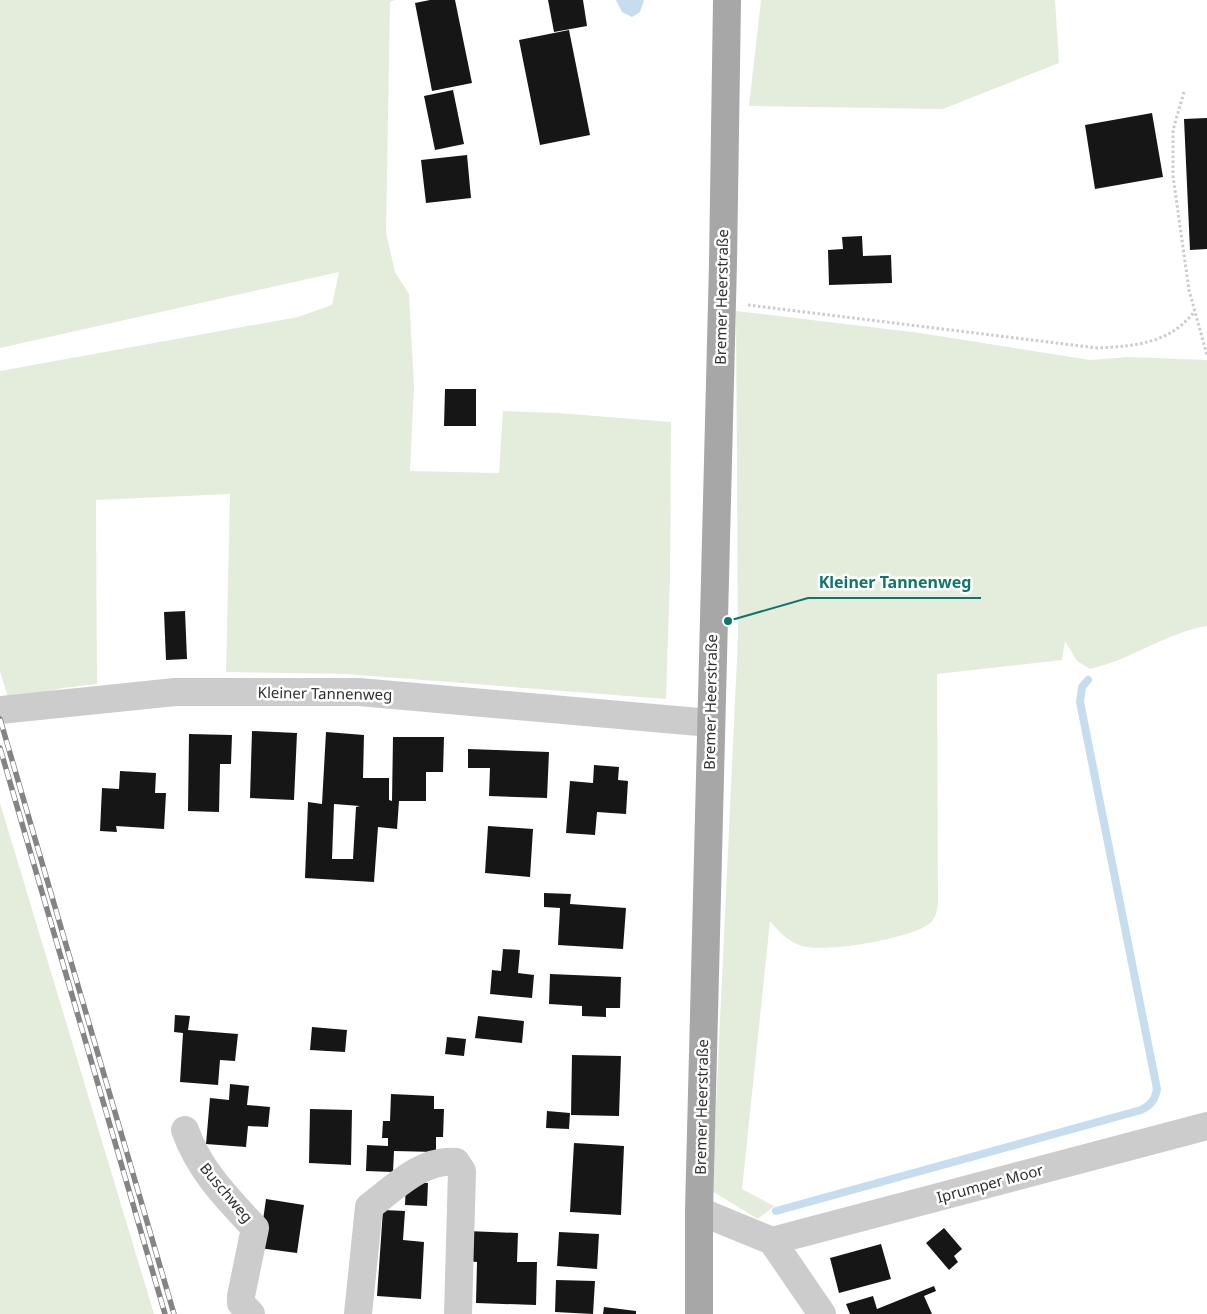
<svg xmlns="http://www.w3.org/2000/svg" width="1207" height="1314" font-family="'Noto Sans',sans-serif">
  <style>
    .green { fill: #e4eddc }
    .water { fill: #c6ddef }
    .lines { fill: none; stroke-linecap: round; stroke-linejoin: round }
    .stream { stroke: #c6ddef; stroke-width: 8 }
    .building { fill: #161616; fill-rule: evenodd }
    .path { stroke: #ccc; stroke-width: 3; stroke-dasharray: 2.5 2.5; stroke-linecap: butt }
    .minor { stroke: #ccc; stroke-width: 28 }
    .major { stroke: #a7a7a7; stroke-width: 28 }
    .rail-casing { stroke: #848484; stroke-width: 5.5 }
    .rail { stroke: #fff; stroke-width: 4; stroke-dasharray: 11; stroke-linecap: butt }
    .labels { text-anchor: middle; stroke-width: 5; stroke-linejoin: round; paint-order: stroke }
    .street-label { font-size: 15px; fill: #2f2f2f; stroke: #fff }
    .leader { fill: none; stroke: #0f766e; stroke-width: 2 }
    .callout-dot { fill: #0f766e; stroke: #fff; stroke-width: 2 }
    .callout-label { font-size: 16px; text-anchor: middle; font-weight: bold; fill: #0f766e; stroke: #fff; stroke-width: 5; stroke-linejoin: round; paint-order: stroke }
  </style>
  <rect width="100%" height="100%" fill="#fff"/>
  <!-- green -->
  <path class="green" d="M0,0H395L390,2L386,233L395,272L409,294L414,386L410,471L499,473L503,411L558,413L671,422L670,575L666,699L346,674L226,672L230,494L96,500L97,684L63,688L9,701L0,671V371L298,317L332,305L339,272L0,348Z
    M761,0H1055L1059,63L943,109L749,106Z
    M736,311L920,333L1090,360L1128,357L1207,360V626C1165,633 1131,660 1090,669L1077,661L1065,641L1062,660L937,674L938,903C937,913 935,921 926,926C904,939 827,953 802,946C787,941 779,932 770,921L742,1189L774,1206L758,1219L712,1191L738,637Z
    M0,803L154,1314H0Z"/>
  <!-- water -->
  <path class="water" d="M616,0H644L640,12L632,17L622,12Z"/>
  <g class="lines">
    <!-- stream -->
    <path class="stream" d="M776,1211L1141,1110C1151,1105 1155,1100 1157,1089L1080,702L1082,687L1088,680"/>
  </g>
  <!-- building -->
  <path class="building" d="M430,0H455L472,83L432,91L415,3Z
    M548,0H583L587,26L554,32Z
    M569,30L590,135L540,145L519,40Z
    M453,90L464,144L435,150L424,96Z
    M1152,113L1163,177L1095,189L1085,125Z
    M1207,118V249L1190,250L1184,119Z
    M467,155L471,198L426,203L421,160Z
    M862,236L863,256L891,255L892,283L829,285L828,250L843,249L842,237Z
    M445,389H476V426H444Z
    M185,611L187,659L166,660L164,612Z
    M252,731L297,733L294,800L250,798Z
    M326,732L364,735L363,778H389V800L392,801L393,737H444L443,772H426V801H399L397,829L378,827L374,882L305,878L308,802L322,804ZM334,804L360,806L356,807L353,859H332Z
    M189,734L232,735L231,764H220L219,812L188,811Z
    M468,749L549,752L547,798L489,796L490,768H468Z
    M594,765L619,767L618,780L628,781L626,814L597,812L595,835L566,833L570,781L593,783Z
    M120,771L156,773L155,793H166L164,829L116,826L117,832L100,831L102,788L119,789Z
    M488,826L533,829L530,877L485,873Z
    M544,893L571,894L570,904L626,908L623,949L558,945L560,908L544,907Z
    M503,949L520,950L518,973L534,975L532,998L490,994L492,970L501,971Z
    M550,974L621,977L620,1008H606V1017L582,1016V1006L549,1004Z
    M175,1015L190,1016L188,1030L238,1034L235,1061L220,1060L218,1085L180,1082L183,1033L174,1032Z
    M478,1016L524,1021L522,1043L475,1038Z
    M312,1027L347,1030L345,1052L310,1050Z
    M447,1037L466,1039L464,1056L445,1054Z
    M572,1055L621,1056L619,1116L571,1115Z
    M230,1084L249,1086L247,1105L270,1107L268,1127L248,1126L246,1147L206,1144L210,1098L229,1100Z
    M391,1094L434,1096V1109H444L443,1137H436V1152L394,1151L393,1172L366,1171L367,1145L388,1146V1138H382L383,1121H390Z
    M310,1109L352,1110L351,1165L309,1163Z
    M547,1111L570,1113L569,1129L546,1128Z
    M574,1143L624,1146L621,1215L570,1212Z
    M406,1182L428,1183L427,1206L405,1205Z
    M266,1199L304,1205L297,1253L259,1248Z
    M383,1210L405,1211L403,1240L424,1242L421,1299L377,1296Z
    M944,1228L962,1249L954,1256L958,1262L949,1270L926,1243Z
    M467,1231L518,1233L517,1262H537L536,1305L476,1303L477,1262L466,1261Z
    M559,1232L599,1234L597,1269L557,1266Z
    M881,1244L891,1279L839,1293L830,1258Z
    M556,1280L595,1281L593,1314L555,1312Z
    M934,1286L936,1291L924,1296L932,1314H850L846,1304L873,1296L877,1309Z
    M604,1307L636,1311V1314H603Z"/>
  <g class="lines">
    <!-- path -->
    <path class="path" d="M1184,92L1173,130V176L1189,290L1207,355
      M748,305L1097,348C1135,346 1169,344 1194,312"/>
    <!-- minor -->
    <path class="minor" d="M0,710L175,692H359L710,723
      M185,1130C199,1170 227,1198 255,1228L241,1296V1303L251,1314
      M699,1211L772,1241L822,1314
      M772,1241L1207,1126
      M358,1314L369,1207C394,1188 423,1158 456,1162L462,1171L458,1314"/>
    <!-- major -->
    <path class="major" d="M699,1314V1211L723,263L727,0"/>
    <!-- rail casing -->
    <g class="rail-casing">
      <path id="rail" d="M0,719L174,1314
        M0,748L165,1314"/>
    </g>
    <!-- rail -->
    <use href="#rail" class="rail"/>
  </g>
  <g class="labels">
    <!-- street labels -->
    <g class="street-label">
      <text transform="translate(722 297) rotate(-89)" y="5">Bremer Heerstraße</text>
      <text transform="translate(325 694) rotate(1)" y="5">Kleiner Tannenweg</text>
      <text transform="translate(711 702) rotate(-89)" y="5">Bremer Heerstraße</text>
      <text transform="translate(702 1107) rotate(-89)" y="5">Bremer Heerstraße</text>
      <text transform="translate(990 1184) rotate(-15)" y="5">Iprumper Moor</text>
      <text transform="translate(226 1193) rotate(50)" y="5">Buschweg</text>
    </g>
  </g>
  <!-- callouts -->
  <path class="leader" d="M728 621L808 598H981"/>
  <circle class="callout-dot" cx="728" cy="621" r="5"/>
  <g class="callout-label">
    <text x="895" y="588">Kleiner Tannenweg</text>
  </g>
</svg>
